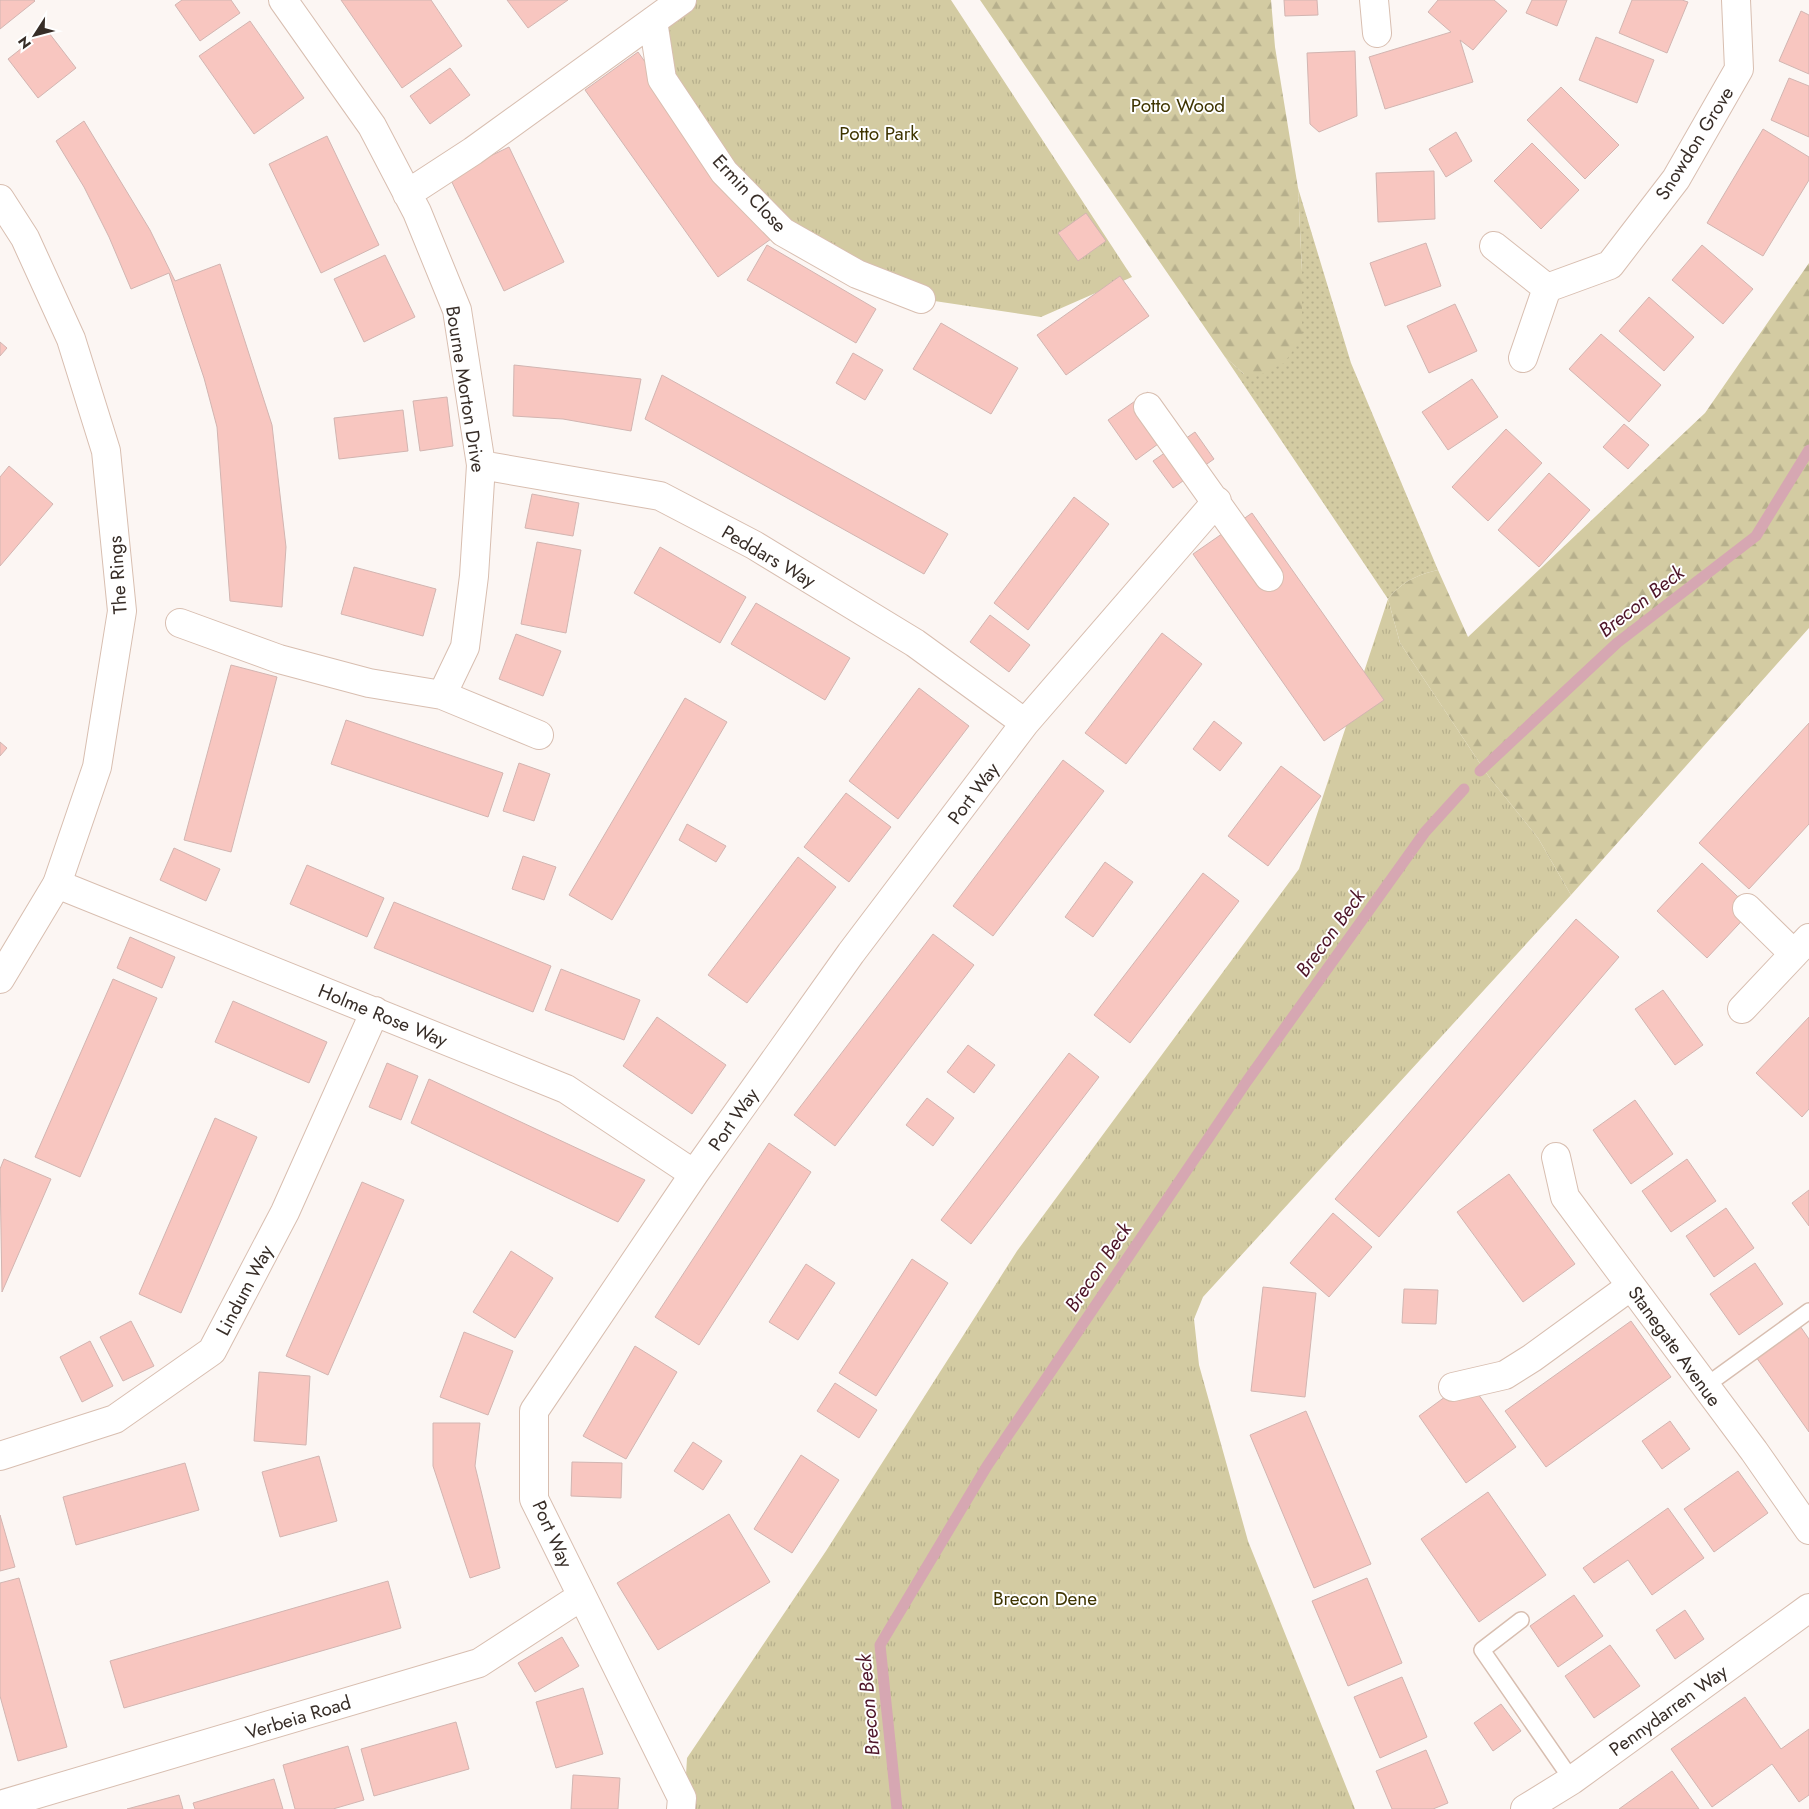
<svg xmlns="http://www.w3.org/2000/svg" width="1809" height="1809" font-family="Jost,sans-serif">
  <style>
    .grass { fill: url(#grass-dots) }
    .forest { fill: url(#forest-firs) }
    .park { fill: url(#park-tufts) }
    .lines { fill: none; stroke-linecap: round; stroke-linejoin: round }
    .stream { stroke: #d6a7b2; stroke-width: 11 }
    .building { fill: #f8c6c0; stroke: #d2b5b1 }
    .lane-casing { stroke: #d8beb0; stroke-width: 18 }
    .street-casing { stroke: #d8beb0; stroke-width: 30 }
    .secondary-casing { stroke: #d8beb0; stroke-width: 30 }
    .lane { stroke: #fff; stroke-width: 15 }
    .street { stroke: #fff; stroke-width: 28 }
    .secondary { stroke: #fff; stroke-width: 28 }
    .labels { text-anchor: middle; stroke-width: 4; stroke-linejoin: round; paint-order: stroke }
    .park-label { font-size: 19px; fill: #3e3400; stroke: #fff }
    .street-label { font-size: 19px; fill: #372d27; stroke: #fff }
    .water-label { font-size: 20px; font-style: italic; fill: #4d1428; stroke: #fff }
  </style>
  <defs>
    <pattern id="grass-dots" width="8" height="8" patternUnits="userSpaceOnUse" patternTransform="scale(1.25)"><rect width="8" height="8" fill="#d3cba2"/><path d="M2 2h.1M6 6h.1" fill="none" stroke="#b6af8c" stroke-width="1.8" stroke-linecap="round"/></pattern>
    <pattern id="forest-firs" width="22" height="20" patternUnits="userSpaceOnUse" patternTransform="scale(1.25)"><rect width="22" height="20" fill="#d3cba2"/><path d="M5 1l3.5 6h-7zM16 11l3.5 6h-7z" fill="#b6af8c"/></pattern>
    <pattern id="park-tufts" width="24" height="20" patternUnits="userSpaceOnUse" patternTransform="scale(1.25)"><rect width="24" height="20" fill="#d3cba2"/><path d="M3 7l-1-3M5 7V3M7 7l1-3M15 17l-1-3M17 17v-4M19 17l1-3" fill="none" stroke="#b6af8c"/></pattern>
  </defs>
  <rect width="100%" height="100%" fill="#fcf6f3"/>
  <!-- grass -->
  <path class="grass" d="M1298,188L1351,363L1438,570C1416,575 1402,582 1388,599L1225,357L1244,374L1302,271Z"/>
  <!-- forest -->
  <path class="forest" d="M980,0H1271L1275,47L1298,188L1302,271V338L1284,363L1260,375L1244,374L1225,357Z
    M1809,263V628L1571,895L1538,838L1489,777L1400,643L1388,599C1402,582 1416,575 1438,570L1468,637L1705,413Z"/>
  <!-- park -->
  <path class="park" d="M683,0H951L1132,277L1041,317L921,299L783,232L662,79L653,21Z
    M1388,599L1400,643L1489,777L1538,838L1571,895L1203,1297L1194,1319L1199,1365L1248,1541L1355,1809H684L687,1758L826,1551L1017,1251L1299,869Z"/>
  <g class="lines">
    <!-- stream -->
    <path class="stream" d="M1480,771L1617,643L1756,536L1809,450
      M897,1809L880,1645L987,1466L1247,1081L1425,832L1464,789"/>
  </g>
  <!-- building -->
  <path class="building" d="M0,0H34L35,1L0,29Z
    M182,0H231L240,13L200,41L175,5Z
    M341,0H431L462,46L402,88Z
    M507,0H568L528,28Z
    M1284,0H1317L1318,15L1285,16Z
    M1438,0H1494L1507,11L1473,50L1460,40L1473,82L1385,109L1369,57L1451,32L1428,12Z
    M1532,0H1567L1557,26L1526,13Z
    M1632,0H1682L1688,2L1667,53L1619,33Z
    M1801,11L1809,15V74L1779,61Z
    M250,21L304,98L254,134L199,56Z
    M46,29L76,68L38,98L8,59Z
    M1596,37L1654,60L1637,103L1579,80Z
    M1355,51L1357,116L1319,132L1310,124L1307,53Z
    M638,52L771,239L718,277L585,90Z
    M450,68L470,95L430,124L410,96Z
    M1789,78L1809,86V137L1771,120Z
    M1561,87L1619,145L1585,179L1527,120Z
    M84,121L150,230L175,281L220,264L272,425L286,547L282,607L230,601L217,427L204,378L169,273L131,289L109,237L84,187L56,141Z
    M1763,129L1809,157V180L1763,256L1707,223Z
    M1456,132L1472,161L1446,177L1429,149Z
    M327,136L379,245L321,273L269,164Z
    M1532,143L1579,190L1541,229L1494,181Z
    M509,147L564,262L504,291L449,176Z
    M1434,171L1435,219L1378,222L1376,173Z
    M1086,213L1106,241L1078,261L1058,233Z
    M1426,243L1441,286L1385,306L1370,263Z
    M767,245L876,309L856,343L747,280Z
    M1702,245L1753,289L1723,324L1672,280Z
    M385,255L415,317L364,342L334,279Z
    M1120,276L1149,316L1066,375L1037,335Z
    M1649,297L1694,337L1664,371L1619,331Z
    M1455,304L1477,351L1429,373L1407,326Z
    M941,323L1018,368L991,414L913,369Z
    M1601,334L1661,385L1629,422L1569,369Z
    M0,342L7,348L0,356Z
    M853,353L883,370L865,400L836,383Z
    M514,365L641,379L631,431L563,419L513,416Z
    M662,375L948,534L924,574L645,419Z
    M1472,379L1498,417L1448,450L1422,412Z
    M1148,392L1176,431L1136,460L1108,420Z
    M447,397L453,446L420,451L413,401Z
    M403,410L408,451L339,459L334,418Z
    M1624,424L1649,445L1628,469L1603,447Z
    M1506,429L1542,463L1488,521L1452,487Z
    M1195,432L1214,459L1173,488L1153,461Z
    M9,466L53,504L0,566V477Z
    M1549,473L1590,510L1539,567L1498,530Z
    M532,494L579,503L573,536L525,528Z
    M1074,497L1109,524L1028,630L994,603Z
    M1252,513L1384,700L1324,741L1193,554Z
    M537,542L581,550L566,633L521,624Z
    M660,547L746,597L720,643L634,593Z
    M354,567L436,589L423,636L341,614Z
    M756,603L850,658L825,700L731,644Z
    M990,615L1030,645L1009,672L970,642Z
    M1162,633L1202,664L1126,764L1085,733Z
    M516,634L561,651L543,696L499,679Z
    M231,665L277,677L231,852L184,840Z
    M919,688L969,726L898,819L849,781Z
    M685,698L727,722L612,920L569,895Z
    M346,720L503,773L488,817L331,764Z
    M1214,721L1242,743L1220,771L1193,749Z
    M1809,723V824L1749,889L1699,843Z
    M0,742L7,748L0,756Z
    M1063,760L1104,791L993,936L953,906Z
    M519,763L550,774L534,821L503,811Z
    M1281,766L1321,796L1268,866L1228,836Z
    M846,793L891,827L849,882L804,847Z
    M687,824L726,846L716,862L679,840Z
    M174,848L220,869L206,901L160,880Z
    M523,856L556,867L544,900L512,889Z
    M798,857L836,887L747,1003L708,975Z
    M1105,862L1133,882L1093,937L1065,917Z
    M1702,863L1752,910L1707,958L1657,911Z
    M307,865L384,898L367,937L290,904Z
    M1203,873L1239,901L1130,1043L1094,1015Z
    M394,902L551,966L533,1012L374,948Z
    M1576,919L1619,957L1379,1237L1335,1199Z
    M933,934L974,965L835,1146L794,1115Z
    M130,937L175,957L162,988L117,968Z
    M561,969L640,1000L624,1040L545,1010Z
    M113,979L157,998L80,1177L35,1157Z
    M1663,990L1703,1045L1675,1065L1635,1009Z
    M233,1001L327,1042L309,1083L215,1042Z
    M657,1017L726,1065L692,1114L623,1066Z
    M1809,1017V1109L1802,1117L1756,1073Z
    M968,1045L995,1065L974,1093L947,1072Z
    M1069,1053L1099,1077L971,1244L941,1220Z
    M387,1063L418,1076L401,1120L369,1107Z
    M429,1079L645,1180L618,1222L411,1123Z
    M927,1098L954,1118L933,1146L906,1125Z
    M1635,1100L1673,1154L1631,1184L1593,1130Z
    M215,1118L257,1137L181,1313L139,1294Z
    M769,1143L811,1172L699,1345L655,1317Z
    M4,1159L51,1179L2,1292L0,1169Z
    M1687,1159L1716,1201L1671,1232L1642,1191Z
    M1509,1174L1575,1264L1523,1302L1457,1212Z
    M362,1182L404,1200L328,1375L286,1356Z
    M1809,1190V1226L1792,1203Z
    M1726,1208L1754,1248L1714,1277L1686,1236Z
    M1333,1213L1372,1247L1329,1297L1290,1263Z
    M511,1251L553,1278L515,1338L473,1312Z
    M912,1259L948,1283L876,1396L839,1373Z
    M1755,1263L1783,1304L1739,1335L1710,1294Z
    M806,1264L835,1283L798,1340L769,1322Z
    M1263,1287L1316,1293L1305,1397L1251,1391Z
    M1404,1289L1438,1290L1436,1324L1402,1323Z
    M131,1321L154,1366L123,1381L100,1337Z
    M1631,1321L1671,1377L1546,1467L1505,1411Z
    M1800,1326L1809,1339V1432L1756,1357Z
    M464,1332L513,1351L488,1415L440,1397Z
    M90,1341L113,1386L82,1402L60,1357Z
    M635,1346L677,1372L626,1459L583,1436Z
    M259,1372L310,1376L306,1445L254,1441Z
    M1468,1380L1516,1447L1466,1483L1419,1416Z
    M835,1383L877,1410L859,1438L817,1411Z
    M1306,1411L1371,1564L1314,1588L1250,1435Z
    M1670,1421L1690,1449L1662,1469L1642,1441Z
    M433,1423H480L475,1466L500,1568L470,1578L433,1466Z
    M693,1442L722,1461L703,1490L674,1471Z
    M801,1455L839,1480L792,1553L754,1529Z
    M319,1456L337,1521L280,1537L262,1472Z
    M572,1462L622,1463L621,1498L571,1496Z
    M185,1463L199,1510L76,1545L63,1497Z
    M1738,1471L1768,1513L1714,1552L1684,1509Z
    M1488,1492L1546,1575L1479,1622L1421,1539Z
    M1668,1508L1704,1558L1652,1595L1628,1560L1594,1583L1583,1568Z
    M729,1514L770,1582L658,1650L617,1583Z
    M0,1515L15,1567L0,1571Z
    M19,1578L67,1747L18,1761L0,1696V1583Z
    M1367,1578L1402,1663L1348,1686L1312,1601Z
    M388,1581L401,1628L124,1708L110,1661Z
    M1574,1595L1603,1636L1558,1667L1530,1626Z
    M1685,1610L1704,1639L1675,1659L1656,1630Z
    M562,1637L579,1666L535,1692L518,1663Z
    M1610,1645L1640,1686L1594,1718L1565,1676Z
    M1402,1677L1427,1737L1380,1758L1354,1697Z
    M583,1688L603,1754L556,1768L536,1702Z
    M1745,1697L1781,1749L1809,1729V1795L1799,1802L1772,1764L1712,1807L1671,1749Z
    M1501,1704L1521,1731L1493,1751L1474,1723Z
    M456,1722L469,1769L374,1796L361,1749Z
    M348,1746L364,1800L333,1809H295L283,1765Z
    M1426,1750L1448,1803L1433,1809H1392L1376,1771Z
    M1672,1771L1699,1809H1619Z
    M573,1775L620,1778L618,1809H571Z
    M274,1779L283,1809H195L193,1803Z
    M179,1795L183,1809H127Z"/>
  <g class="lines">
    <!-- lane casing -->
    <g class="lane-casing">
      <path id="lane" d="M1704,1387L1809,1311
        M1521,1620L1482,1650L1572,1780"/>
    </g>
    <!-- street casing -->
    <g class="street-casing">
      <path id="street" d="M1374,0L1377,33
        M653,21L662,79L724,172L783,232L857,274L921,299
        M407,194L473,151L682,0
        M1494,246L1547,288
        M1523,358L1547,288L1610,265L1676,179L1739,69L1736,0
        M1148,407L1269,577
        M481,465L660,496L754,545L915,643L1025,723
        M180,623L279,659L369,683L442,695L465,647L474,576L481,465L457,310L417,212L372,126L283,0
        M442,695L539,735
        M57,884L566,1089L694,1174
        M1747,908L1794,954
        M1742,1009L1809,938
        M1556,1157L1565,1197L1754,1451L1809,1530
        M1453,1387L1505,1375L1532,1358L1631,1286
        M0,1456L115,1419L212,1351L285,1212L375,1011
        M0,1805L479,1663L582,1596
        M681,1809L682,1798L534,1499V1411L694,1174L851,953L1025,723L1217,501
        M1525,1809L1572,1780L1809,1608"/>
    </g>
    <!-- secondary casing -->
    <g class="secondary-casing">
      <path id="secondary" d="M0,199L25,238L71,339L106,451L122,611L97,767L57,884L0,979"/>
    </g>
    <!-- lane -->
    <use href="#lane" class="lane"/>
    <!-- street -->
    <use href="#street" class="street"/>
    <!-- secondary -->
    <use href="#secondary" class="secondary"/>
  </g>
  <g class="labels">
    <!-- park labels -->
    <g class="park-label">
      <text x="1178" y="112">Potto Wood</text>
      <text x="879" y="140">Potto Park</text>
      <text x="1045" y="1605">Brecon Dene</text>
    </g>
    <!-- street labels -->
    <g class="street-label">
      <text transform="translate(1694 143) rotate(-58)" y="7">Snowdon Grove</text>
      <text transform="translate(750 193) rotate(47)" y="7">Ermin Close</text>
      <text transform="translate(466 389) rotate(81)" y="7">Bourne Morton Drive</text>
      <text transform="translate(769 556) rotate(30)" y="7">Peddars Way</text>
      <text transform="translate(117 575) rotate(-94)" y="7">The Rings</text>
      <text transform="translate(973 793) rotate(-53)" y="7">Port Way</text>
      <text transform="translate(383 1015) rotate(22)" y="7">Holme Rose Way</text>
      <text transform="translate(733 1119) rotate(-55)" y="7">Port Way</text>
      <text transform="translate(244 1290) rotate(-62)" y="7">Lindum Way</text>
      <text transform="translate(1675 1346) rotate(54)" y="7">Stanegate Avenue</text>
      <text transform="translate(553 1534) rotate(66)" y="7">Port Way</text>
      <text transform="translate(1668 1710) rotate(-36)" y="7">Pennydarren Way</text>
      <text transform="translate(298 1717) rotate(-17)" y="7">Verbeia Road</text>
    </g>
    <!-- water labels -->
    <g class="water-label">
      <text transform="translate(1641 601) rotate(-38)" y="7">Brecon Beck</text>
      <text transform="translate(1330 933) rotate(-54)" y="7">Brecon Beck</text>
      <text transform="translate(1098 1267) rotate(-56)" y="7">Brecon Beck</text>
      <text transform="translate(868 1705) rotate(-95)" y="7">Brecon Beck</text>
    </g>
  </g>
  <!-- north arrow -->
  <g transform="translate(35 35) rotate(234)" stroke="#ffffff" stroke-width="4" paint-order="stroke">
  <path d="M0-4L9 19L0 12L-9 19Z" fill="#372d27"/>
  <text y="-8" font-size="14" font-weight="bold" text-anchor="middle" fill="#372d27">N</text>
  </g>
</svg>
